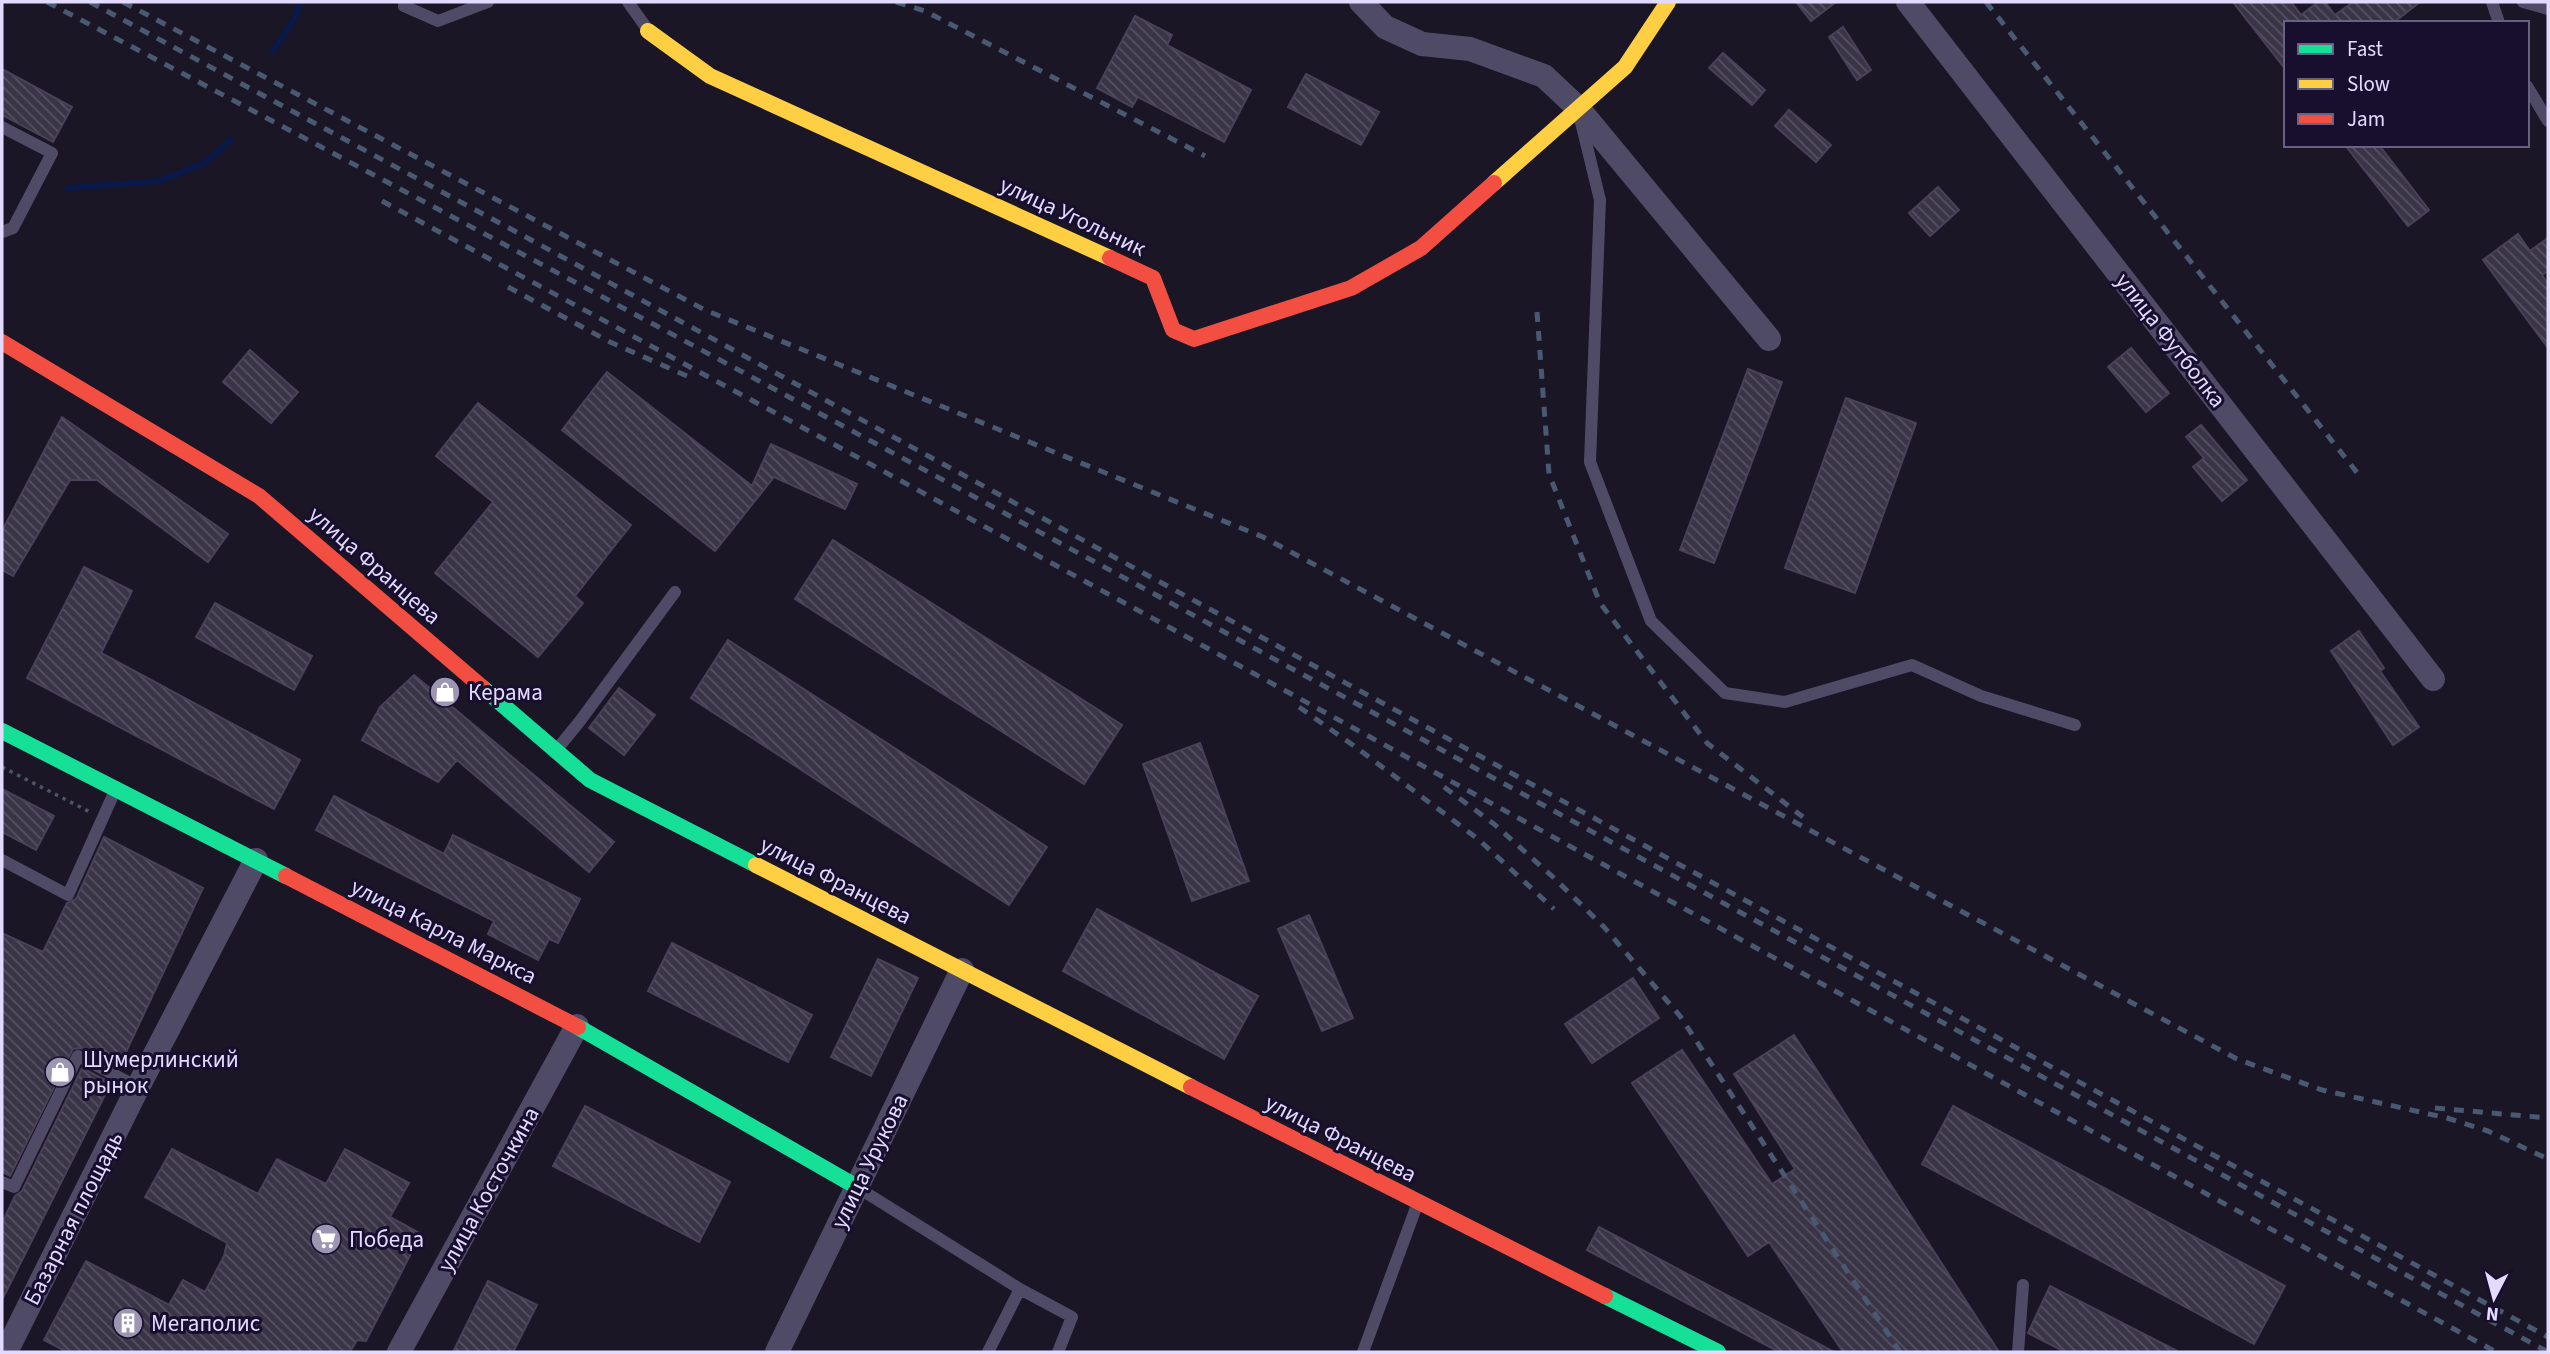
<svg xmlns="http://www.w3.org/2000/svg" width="2550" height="1354" font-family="'Source Sans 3',sans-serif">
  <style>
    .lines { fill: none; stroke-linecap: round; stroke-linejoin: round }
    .stream { stroke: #08194a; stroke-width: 6 }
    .building { fill: url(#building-back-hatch); stroke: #484159; stroke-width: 2 }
    .path { stroke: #495668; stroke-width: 3.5; stroke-dasharray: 3.5 5; stroke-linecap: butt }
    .lane { stroke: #4f4b67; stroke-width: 12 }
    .street { stroke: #4f4b67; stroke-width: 24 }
    .fast { stroke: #16e098; stroke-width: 16 }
    .slow { stroke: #ffcf43; stroke-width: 16 }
    .jam { stroke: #f24e42; stroke-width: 16 }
    .rail { stroke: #495971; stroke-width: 5; stroke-dasharray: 10 9; stroke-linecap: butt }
    .labels { text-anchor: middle; stroke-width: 6; stroke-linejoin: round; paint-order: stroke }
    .street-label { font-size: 23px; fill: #e3dbff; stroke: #170f2d }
    .poi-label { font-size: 23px; fill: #e3dbff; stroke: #170f2d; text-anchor: start }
  </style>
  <defs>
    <pattern id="building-back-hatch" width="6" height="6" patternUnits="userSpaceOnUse" patternTransform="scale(1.75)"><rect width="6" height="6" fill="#3a3447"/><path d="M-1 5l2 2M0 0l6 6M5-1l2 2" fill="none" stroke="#565163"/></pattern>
  </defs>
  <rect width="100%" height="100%" fill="#1a1626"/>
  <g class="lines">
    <!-- stream -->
    <path class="stream" d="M273,51L295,18L300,2
      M68,188L159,181L203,164L231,140"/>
  </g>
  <!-- building -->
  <path class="building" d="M1796,2H1836L1811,21Z
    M2233,2H2291L2301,15L2318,2H2325L2335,15L2353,2H2420L2393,23H2286V70Z
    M1135,16L1172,35L1167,45L1251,90L1224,142L1138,97L1132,107L1097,88Z
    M1843,27L1871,70L1857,80L1829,37Z
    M1723,53L1765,90L1752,105L1709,68Z
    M2,69L72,107L53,142L2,115Z
    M1306,74L1379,112L1361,145L1288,107Z
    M1789,110L1831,145L1816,162L1775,126Z
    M2345,145H2379L2429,210L2408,226Z
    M1938,187L1959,210L1930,236L1909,213Z
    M2518,234L2530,251L2548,238V271L2542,275L2548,284V348L2483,260Z
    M2131,348L2169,393L2146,412L2108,367Z
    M250,350L298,392L271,423L223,382Z
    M1748,369L1782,382L1714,563L1680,550Z
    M607,372L752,486L771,444L857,484L845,509L774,477L715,551L562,430Z
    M1846,398L1916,423L1855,593L1785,568Z
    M478,403L631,525L575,596L583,603L538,657L435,573L493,502L436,456Z
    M62,417L228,534L208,562L97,480H70L13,576L2,570V531Z
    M2201,425L2247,480L2222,501L2193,467L2204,458L2186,437Z
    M833,540L1122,725L1084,784L795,599Z
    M84,567L132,591L101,653L300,760L274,809L27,678Z
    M215,603L312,656L294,690L196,637Z
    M2359,631L2384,668L2380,671L2419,727L2393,745L2331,651Z
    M728,640L1047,847L1009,905L691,698Z
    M414,675L614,842L589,872L457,760L438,782L362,740L380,707Z
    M619,688L655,715L624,755L589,728Z
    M1200,743L1249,881L1192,901L1143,764Z
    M2,789L54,816L36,850L2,832Z
    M334,796L444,854L453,835L580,899L558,943L549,939L538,960L488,934L494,921L316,830Z
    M104,837L203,888L119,1067L82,1048L73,1049L10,1176L2,1172V933L43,952L67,903L76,899Z
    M1097,909L1258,996L1224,1059L1063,971Z
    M1309,915L1353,1018L1322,1031L1278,929Z
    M672,943L812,1015L788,1062L648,991Z
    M878,959L918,978L871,1076L831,1057Z
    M1633,978L1659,1018L1592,1063L1565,1024Z
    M1794,1035L1966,1301L1999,1352H1843L1769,1242L1748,1256L1632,1083L1682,1050L1772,1184L1795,1169L1734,1074Z
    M82,1068L111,1083L2,1300V1223L15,1196L22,1191Z
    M585,1106L730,1182L699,1242L553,1166Z
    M1953,1106L2285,1286L2254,1344L1922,1164Z
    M172,1149L258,1194L277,1159L326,1184L345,1149L409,1183L390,1217L421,1234L366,1341L357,1340L350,1352H67L44,1340L86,1261L169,1305L183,1280L205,1292L224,1256L227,1243L145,1197Z
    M1599,1227L1834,1352H1779L1587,1250Z
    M488,1281L537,1305L513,1352H453Z
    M2050,1286L2179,1352H2065L2028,1333Z"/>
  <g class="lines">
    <!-- path -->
    <path class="path" d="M2,767L90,812"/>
    <!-- lane -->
    <path class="lane" d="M405,2L404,6L438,21L488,2
      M628,2L648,30
      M2492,2L2499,23
      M2523,2L2548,9
      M2527,86L2548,121
      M1580,118L1600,200L1590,462L1651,621L1725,693L1785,702L1912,665L1981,696L2075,725
      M2,127L52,153L13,228L2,232
      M558,748L580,721L675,592
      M2,860L68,895L114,793
      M2,1182L14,1187L78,1056L138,1087
      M860,1189L1020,1289L988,1352
      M1020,1289L1072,1317L1058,1352
      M1363,1352L1417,1205
      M2018,1352L2023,1285"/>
    <!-- street -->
    <path class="street" d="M1361,2L1385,27L1422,44L1470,49L1544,76L1577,107L1769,339
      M1908,2L2433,679
      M6,1352L138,1087L256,860
      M399,1352L577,1026
      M777,1352L962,970"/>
    <!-- fast -->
    <path class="fast" d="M483,688L590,780L756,865
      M2,731L286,876
      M578,1027L857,1187
      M1605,1296L1718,1352"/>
    <!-- slow -->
    <path class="slow" d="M648,31L710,76L1110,258
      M1494,183L1625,67L1668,2
      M756,865L1191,1087"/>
    <!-- jam -->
    <path class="jam" d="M1110,258L1153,278L1173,330L1194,339L1351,288L1421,248L1494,183
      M2,342L259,496L483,688
      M286,876L578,1027
      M1191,1087L1605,1296"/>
    <!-- rail -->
    <path class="rail" d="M47,2C885,443 1716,900 2548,1352
      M90,2L533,241L2548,1337
      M123,2L705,310L1263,537L2237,1059L2322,1090L2447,1118L2488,1131L2548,1159
      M896,2L925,11L1205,156
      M1986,2L2362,479
      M382,201L872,465L2496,1352
      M508,287L610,342L687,376
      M1537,312L1549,474L1600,603L1707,743L1803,817
      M1299,707L1357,748L1478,839L1554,909
      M1444,787L1494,824L1553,877L1604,927L1680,1016L1900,1352
      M2435,1108L2548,1118"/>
  </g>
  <!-- icons -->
  <defs>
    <g id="shop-disc" transform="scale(1.575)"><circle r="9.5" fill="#9d96b3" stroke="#170f2d"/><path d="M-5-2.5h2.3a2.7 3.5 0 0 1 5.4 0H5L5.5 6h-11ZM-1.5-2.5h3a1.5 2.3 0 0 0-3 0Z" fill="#fff"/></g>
    <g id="supermarket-disc" transform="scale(1.575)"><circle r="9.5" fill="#9d96b3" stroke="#170f2d"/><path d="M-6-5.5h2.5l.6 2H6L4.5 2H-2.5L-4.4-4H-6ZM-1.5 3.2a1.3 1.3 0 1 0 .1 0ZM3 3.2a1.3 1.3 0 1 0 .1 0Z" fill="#fff"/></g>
    <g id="building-disc" transform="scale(1.575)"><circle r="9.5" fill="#9d96b3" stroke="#170f2d"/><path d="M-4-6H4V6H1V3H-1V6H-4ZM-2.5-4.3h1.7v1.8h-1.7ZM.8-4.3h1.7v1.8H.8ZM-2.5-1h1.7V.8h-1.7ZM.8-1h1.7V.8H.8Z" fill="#fff"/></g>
  </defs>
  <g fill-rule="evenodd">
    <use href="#shop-disc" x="445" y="692"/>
    <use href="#shop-disc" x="60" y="1072"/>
    <use href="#supermarket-disc" x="326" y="1239"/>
    <use href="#building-disc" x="128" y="1323"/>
  </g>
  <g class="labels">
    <!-- street labels -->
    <g class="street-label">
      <text transform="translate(1073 216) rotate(25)" y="8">улица Угольник</text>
      <text transform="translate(2171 340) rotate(52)" y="8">улица Футболка</text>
      <text transform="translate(375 565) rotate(41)" y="8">улица Францева</text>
      <text transform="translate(836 880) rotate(27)" y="8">улица Францева</text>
      <text transform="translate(444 931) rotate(27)" y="8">улица Карла Маркса</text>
      <text transform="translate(1341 1138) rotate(27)" y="8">улица Францева</text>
      <text transform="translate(869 1161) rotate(-64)" y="8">улица Урукова</text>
      <text transform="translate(488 1189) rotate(-61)" y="8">улица Косточкина</text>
      <text transform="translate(73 1218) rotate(-63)" y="8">Базарная площадь</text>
    </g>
    <!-- poi labels -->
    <g class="poi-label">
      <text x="468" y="700">Керама</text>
      <text x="83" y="1067">Шумерлинский<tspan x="83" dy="26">рынок</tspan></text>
      <text x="349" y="1247">Победа</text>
      <text x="151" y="1331">Мегаполис</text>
    </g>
  </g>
  <!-- border -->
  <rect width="2550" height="1354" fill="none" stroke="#e3dbff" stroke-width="7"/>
  <!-- legend -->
  <rect x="2284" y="21" width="245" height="126" fill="#170f2d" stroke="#696181" stroke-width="2"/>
  <rect x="2298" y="44" width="35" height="10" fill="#16e098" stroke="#696181" stroke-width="2"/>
  <text x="2347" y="56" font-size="21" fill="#e3dbff">Fast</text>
  <rect x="2298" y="79" width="35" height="10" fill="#ffcf43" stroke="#696181" stroke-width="2"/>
  <text x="2347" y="91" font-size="21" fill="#e3dbff">Slow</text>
  <rect x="2298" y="114" width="35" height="10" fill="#f24e42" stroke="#696181" stroke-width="2"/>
  <text x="2347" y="126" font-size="21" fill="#e3dbff">Jam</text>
  <!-- north arrow -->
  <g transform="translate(2494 1298) rotate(186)" stroke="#170f2d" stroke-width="5" paint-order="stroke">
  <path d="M0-5L12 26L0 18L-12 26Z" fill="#e3dbff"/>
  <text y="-10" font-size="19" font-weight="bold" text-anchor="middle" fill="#e3dbff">N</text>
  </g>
</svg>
